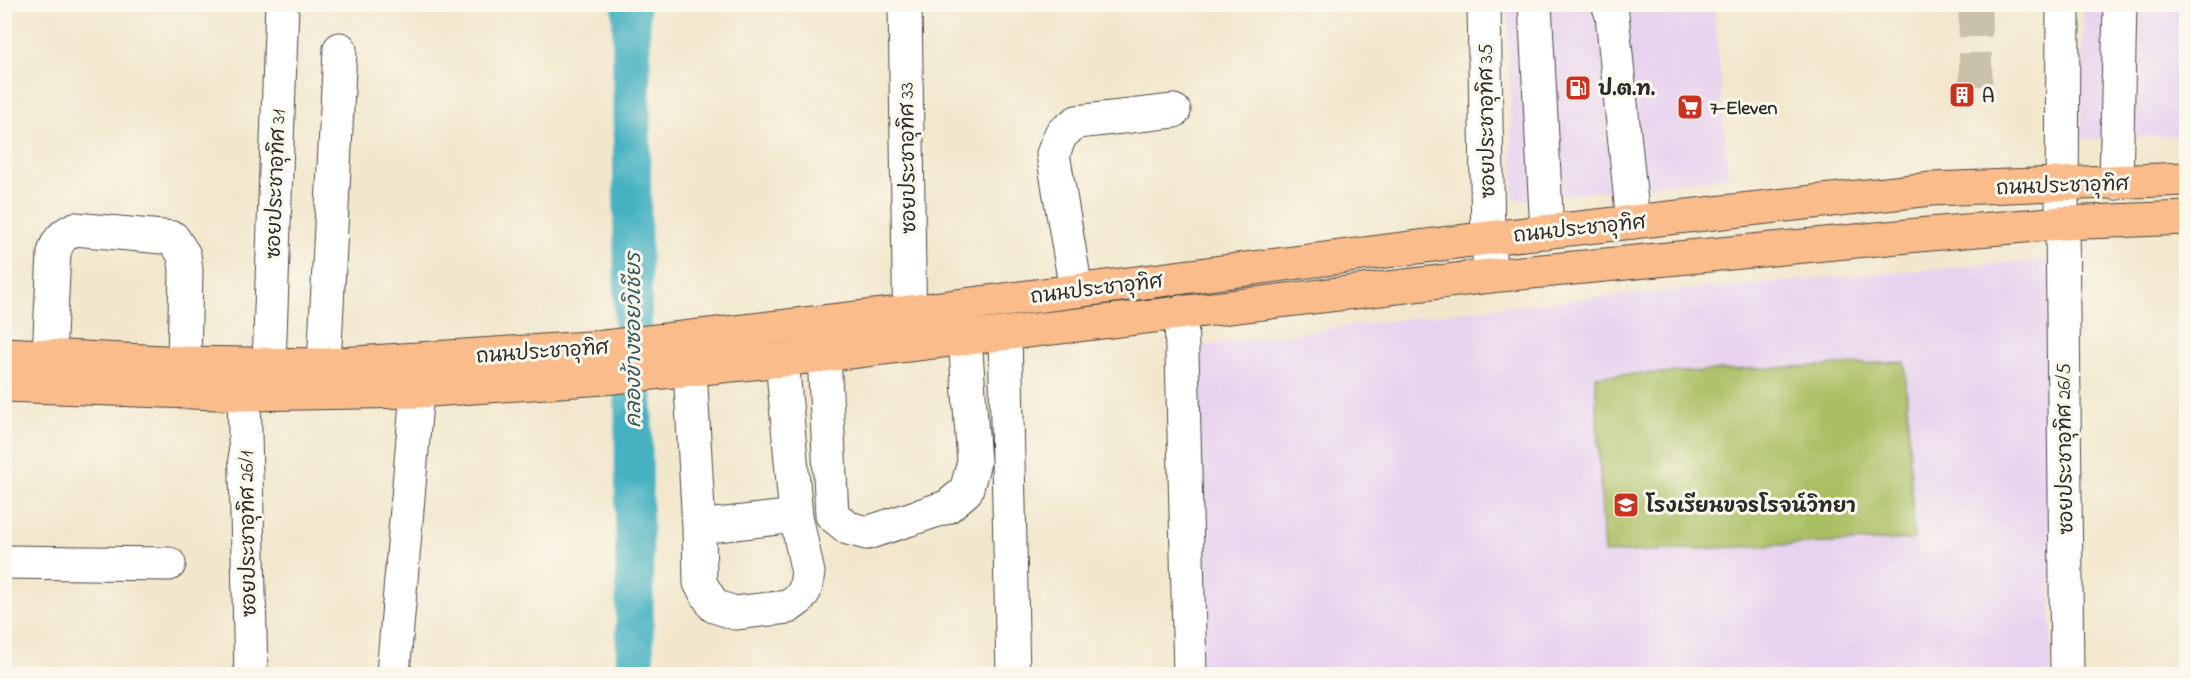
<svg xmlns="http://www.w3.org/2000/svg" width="2191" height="679" font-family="'Indie Flower','Playpen Sans Thai',sans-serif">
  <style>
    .built { fill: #e7d2ef }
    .green { fill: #aabf63; stroke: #6a7547; stroke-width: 1.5 }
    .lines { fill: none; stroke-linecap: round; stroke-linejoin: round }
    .canal { stroke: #44b1c1; stroke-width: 38 }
    .minor-tunnel { stroke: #cac1ac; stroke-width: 33; stroke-dasharray: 33 16; stroke-linecap: butt }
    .minor-casing { stroke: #494743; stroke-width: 35 }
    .major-casing { stroke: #494743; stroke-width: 35 }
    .minor { stroke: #fff; stroke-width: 33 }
    .major { stroke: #f9bc8a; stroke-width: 33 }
    .labels { text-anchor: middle; stroke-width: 6; stroke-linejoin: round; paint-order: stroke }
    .poi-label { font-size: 20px; font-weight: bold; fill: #2b2b2b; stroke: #fbf7ec; text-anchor: start }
    .street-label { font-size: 20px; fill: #2b2b2b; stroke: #fbf7ec }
    .water-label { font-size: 21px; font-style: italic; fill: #345a60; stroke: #fbf7ec }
  </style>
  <rect width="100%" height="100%" fill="#fbf7ec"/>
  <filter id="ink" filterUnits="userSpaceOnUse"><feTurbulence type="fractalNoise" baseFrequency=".0167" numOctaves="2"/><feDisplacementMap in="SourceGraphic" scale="12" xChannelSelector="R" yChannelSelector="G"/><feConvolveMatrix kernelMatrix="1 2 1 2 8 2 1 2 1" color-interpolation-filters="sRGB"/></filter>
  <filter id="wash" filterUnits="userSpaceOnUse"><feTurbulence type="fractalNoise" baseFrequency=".008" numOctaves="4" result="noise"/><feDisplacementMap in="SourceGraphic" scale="24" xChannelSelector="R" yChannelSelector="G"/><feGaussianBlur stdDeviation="1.35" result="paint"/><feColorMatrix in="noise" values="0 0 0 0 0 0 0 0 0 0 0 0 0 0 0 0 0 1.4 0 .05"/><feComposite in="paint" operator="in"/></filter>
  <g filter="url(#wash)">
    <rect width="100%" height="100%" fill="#f2e7cc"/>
    <!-- built -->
    <path class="built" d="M1507,5H1714L1728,177L1514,200Z
      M2083,5H2186V135L2082,139Z
      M2055,259L2051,674H1201L1199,346L1464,311L1589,298Z"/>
    <!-- green -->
    <path class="green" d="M1905,362L1914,539L1604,553L1595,376Z"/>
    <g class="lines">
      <!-- canal -->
      <path class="canal" d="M631,4L635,674"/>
    </g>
  </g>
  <g filter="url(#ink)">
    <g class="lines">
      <!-- minor-tunnel -->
      <path class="minor-tunnel" d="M1975,4L1976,102"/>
      <!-- minor casing -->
      <g class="minor-casing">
        <path id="minor" d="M905,4L910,339
          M1484,4L1488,238L1490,276
          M1535,4L1547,232
          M1608,4L1612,15L1633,222
          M2063,4L2062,223L2067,674
          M2116,183L2120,4
          M1076,290L1053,154L1061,134L1077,122L1174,111
          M1181,312L1190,674
          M1005,334L1013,674
          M824,355L832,515L848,528L867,533L947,507L966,491L974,462L965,339
          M49,356L54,253C57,241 63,234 75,229L173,238L184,255L186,270L184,363
          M269,364L282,4
          M324,365L340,49
          M690,369L699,527L700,583L714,606L735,613L788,607L799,599L805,590L808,573L796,516L782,360
          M244,394L251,674
          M699,527L796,516
          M4,562L169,564
          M393,674L417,391"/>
      </g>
      <!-- major casing -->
      <g class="major-casing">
        <path id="major" d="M4,354L184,363L324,365L604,347L910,312L1488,238L1931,189L2186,179
          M4,385L244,394L417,391L603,378L782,360L1490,276L1929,234L2062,223L2186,218"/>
      </g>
      <!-- minor -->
      <use href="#minor" class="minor"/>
      <!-- major -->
      <use href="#major" class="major"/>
    </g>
  </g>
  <!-- icons -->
  <defs>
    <g id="fuel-square" transform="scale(1.35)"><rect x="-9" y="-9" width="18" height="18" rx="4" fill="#c8321e" stroke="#fbf7ec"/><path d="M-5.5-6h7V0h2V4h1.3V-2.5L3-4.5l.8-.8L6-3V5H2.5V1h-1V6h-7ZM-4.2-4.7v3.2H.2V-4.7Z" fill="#fff"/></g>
    <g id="building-square" transform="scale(1.35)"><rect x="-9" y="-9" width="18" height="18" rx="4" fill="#c8321e" stroke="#fbf7ec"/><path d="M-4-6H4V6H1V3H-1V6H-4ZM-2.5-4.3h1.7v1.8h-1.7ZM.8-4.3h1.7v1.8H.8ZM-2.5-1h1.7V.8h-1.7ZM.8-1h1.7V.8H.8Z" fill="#fff"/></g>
    <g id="supermarket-square" transform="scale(1.35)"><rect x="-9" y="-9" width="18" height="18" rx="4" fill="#c8321e" stroke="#fbf7ec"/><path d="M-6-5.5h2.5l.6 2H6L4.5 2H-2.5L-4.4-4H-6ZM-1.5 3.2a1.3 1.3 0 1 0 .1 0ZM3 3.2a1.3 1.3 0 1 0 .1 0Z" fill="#fff"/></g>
    <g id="school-square" transform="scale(1.35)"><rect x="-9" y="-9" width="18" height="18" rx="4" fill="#c8321e" stroke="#fbf7ec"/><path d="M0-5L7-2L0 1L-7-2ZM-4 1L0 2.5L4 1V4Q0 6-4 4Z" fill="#fff"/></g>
  </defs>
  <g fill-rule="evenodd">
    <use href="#fuel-square" x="1578" y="88"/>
    <use href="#building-square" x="1962" y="95"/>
    <use href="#supermarket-square" x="1690" y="107"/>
    <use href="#school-square" x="1626" y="505"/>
  </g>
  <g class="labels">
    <!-- poi labels -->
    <g class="poi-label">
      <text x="1598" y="95">ป.ต.ท.</text>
      <text x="1982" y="102">A</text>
      <text x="1710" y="114">7-Eleven</text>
      <text x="1646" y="512">โรงเรียนขจรโรจน์วิทยา</text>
    </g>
    <!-- street labels -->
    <g class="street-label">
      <text transform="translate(1486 121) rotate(-91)" y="7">ซอยประชาอุทิศ 35</text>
      <text transform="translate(907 158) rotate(-91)" y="7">ซอยประชาอุทิศ 33</text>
      <text transform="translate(275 184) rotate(-88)" y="7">ซอยประชาอุทิศ 31</text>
      <text transform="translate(2062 185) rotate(-2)" y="7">ถนนประชาอุทิศ</text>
      <text transform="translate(1579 228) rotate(-6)" y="7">ถนนประชาอุทิศ</text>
      <text transform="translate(1096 288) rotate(-7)" y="7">ถนนประชาอุทิศ</text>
      <text transform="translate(542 351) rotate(-4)" y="7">ถนนประชาอุทิศ</text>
      <text transform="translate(2064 449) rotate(-91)" y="7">ซอยประชาอุทิศ 26/5</text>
      <text transform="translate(247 534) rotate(-91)" y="7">ซอยประชาอุทิศ 26/1</text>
    </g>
    <!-- water labels -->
    <g class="water-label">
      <text transform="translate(633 340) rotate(-90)" y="7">คลองข้างซอยวิเชียร</text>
    </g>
  </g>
  <!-- margin -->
  <rect width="2191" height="679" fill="none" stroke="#fbf7ec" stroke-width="24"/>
</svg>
